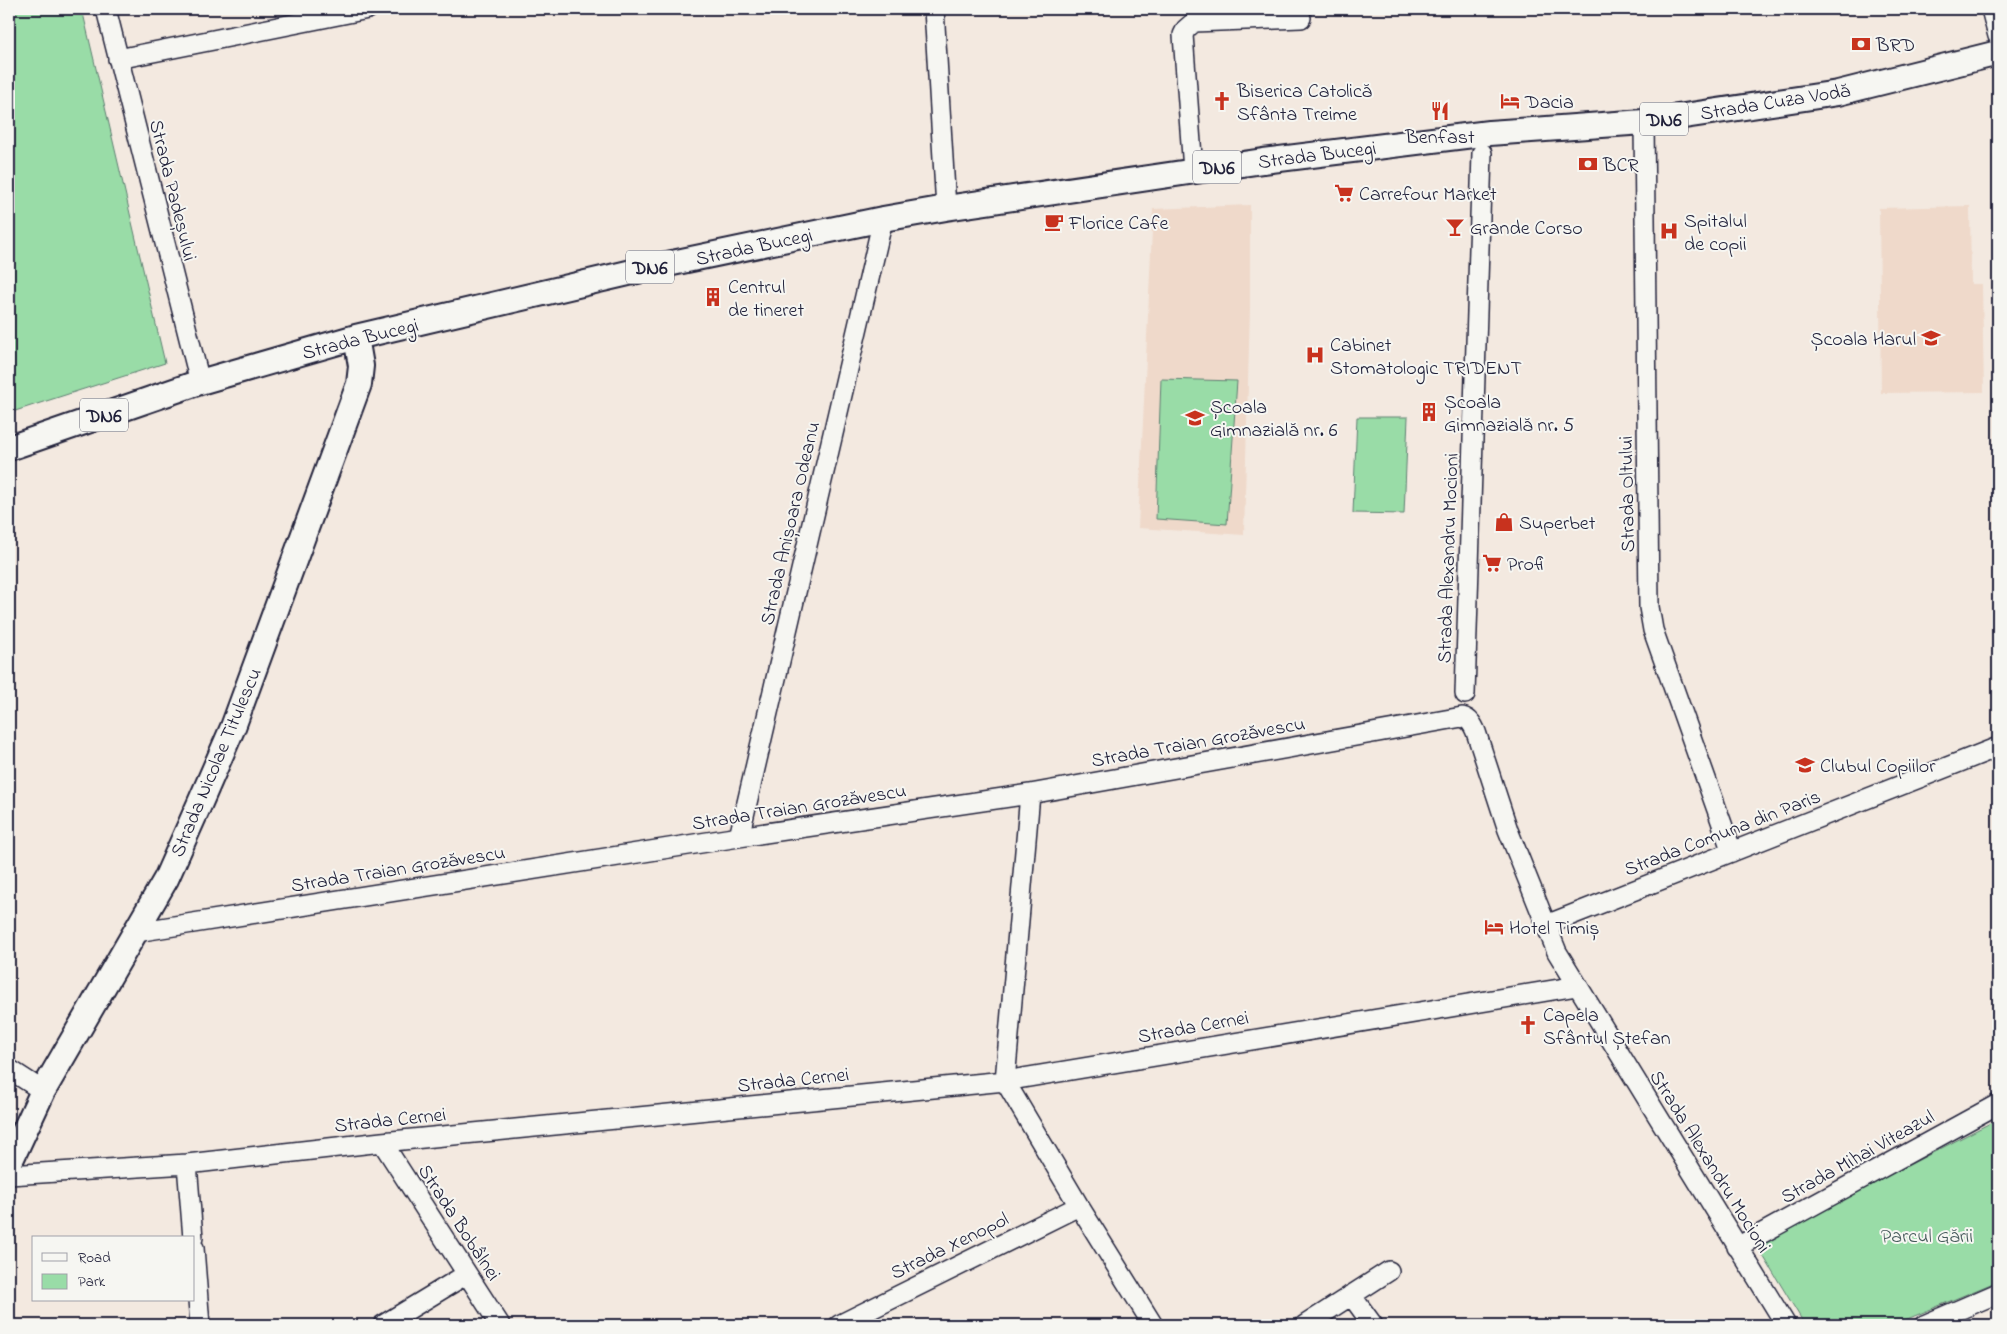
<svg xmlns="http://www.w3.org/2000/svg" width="2007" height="1334" font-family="'Indie Flower',sans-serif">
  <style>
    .built { fill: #efd9ca }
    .green { fill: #99dca7; stroke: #5e7f71 }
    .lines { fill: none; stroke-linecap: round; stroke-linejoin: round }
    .minor-casing { stroke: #22223b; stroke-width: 22 }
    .major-casing { stroke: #22223b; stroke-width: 28 }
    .minor { stroke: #f6f6f2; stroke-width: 19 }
    .major { stroke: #f6f6f2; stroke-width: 24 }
    .labels { text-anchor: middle; stroke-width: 4; stroke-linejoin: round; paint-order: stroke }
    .shield { fill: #f6f6f2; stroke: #626272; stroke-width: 1 }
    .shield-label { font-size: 19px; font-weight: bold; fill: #22223b }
    .poi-label { font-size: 20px; fill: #22223b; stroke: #f6f6f2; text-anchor: start }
    .street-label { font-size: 20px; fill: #22223b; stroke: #f6f6f2 }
    .park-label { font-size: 20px; fill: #465a5b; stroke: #f6f6f2 }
  </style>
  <rect width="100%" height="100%" fill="#f3e9e0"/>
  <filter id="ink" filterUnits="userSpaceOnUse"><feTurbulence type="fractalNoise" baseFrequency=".02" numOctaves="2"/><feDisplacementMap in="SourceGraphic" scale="10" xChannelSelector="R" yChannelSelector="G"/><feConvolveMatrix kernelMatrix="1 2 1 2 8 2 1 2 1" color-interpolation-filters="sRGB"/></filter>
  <g filter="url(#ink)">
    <!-- built -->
    <path class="built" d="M1250,205V308L1244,535L1138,528L1153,209Z
      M1970,206L1971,284H1982L1984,392L1881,393L1879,208Z"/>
    <!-- green -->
    <path class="green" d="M9,9H82L165,363L9,413Z
      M1161,379L1237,381L1227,524L1156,519Z
      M1357,417H1408L1404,514L1353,513Z
      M1998,1119V1281L1893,1325H1805L1756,1244Z"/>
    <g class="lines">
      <!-- minor casing -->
      <g class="minor-casing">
        <path id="minor" d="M106,9L200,382
          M934,9L946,208
          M1991,9L1998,36
          M118,59L368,9
          M1644,122L1649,607L1653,630L1732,852
          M1193,170L1183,35L1186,29L1194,22L1301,18
          M1465,694L1482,153
          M1030,794L1005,1081L1079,1206L1153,1325
          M739,837L883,219
          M1546,925L1998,747
          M136,932L739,837L1030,794L1462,717C1470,719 1473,725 1476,732L1508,830L1557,952L1786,1325
          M9,1069L43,1091
          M382,1142L500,1325
          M187,1164L193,1238
          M9,1175L187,1164L382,1142L1005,1081L1577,986
          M1737,1247L1998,1104
          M194,1248L200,1325
          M1351,1295L1373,1325
          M383,1325L467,1274
          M839,1325L1079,1206
          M1305,1325L1389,1271
          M1924,1325L1998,1293"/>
      </g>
      <!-- major casing -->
      <g class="major-casing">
        <path id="major" d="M9,448L200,382L356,337L658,266L883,219L946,208L1263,161L1489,133L1644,122L1838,93L1998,53
          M9,1164L43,1091L166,879L199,805L233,727L359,384L361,366L356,337"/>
      </g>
      <!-- minor -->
      <use href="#minor" class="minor"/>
      <!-- major -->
      <use href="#major" class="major"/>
    </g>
  </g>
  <!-- icons -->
  <defs>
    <g id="bank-bare" transform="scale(1.5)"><path d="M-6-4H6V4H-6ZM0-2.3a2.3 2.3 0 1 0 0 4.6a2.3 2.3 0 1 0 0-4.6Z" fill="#c8321e" stroke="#f6f6f2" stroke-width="2.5" paint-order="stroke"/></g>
    <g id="church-bare" transform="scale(1.5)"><path d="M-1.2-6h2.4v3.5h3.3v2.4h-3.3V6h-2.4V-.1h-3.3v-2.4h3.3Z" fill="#c8321e" stroke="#f6f6f2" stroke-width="2.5" paint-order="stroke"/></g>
    <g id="hotel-bare" transform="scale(1.5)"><path d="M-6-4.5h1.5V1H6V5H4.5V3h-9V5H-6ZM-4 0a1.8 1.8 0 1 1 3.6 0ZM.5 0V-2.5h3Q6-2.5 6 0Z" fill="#c8321e" stroke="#f6f6f2" stroke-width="2.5" paint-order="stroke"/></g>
    <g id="restaurant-bare" transform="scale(1.5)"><path d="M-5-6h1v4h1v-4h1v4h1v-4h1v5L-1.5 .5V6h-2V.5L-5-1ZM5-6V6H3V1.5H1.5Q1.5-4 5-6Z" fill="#c8321e" stroke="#f6f6f2" stroke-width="2.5" paint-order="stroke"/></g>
    <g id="supermarket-bare" transform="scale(1.5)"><path d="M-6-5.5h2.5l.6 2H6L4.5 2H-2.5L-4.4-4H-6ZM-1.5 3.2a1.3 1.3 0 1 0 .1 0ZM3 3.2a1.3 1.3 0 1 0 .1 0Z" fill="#c8321e" stroke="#f6f6f2" stroke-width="2.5" paint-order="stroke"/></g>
    <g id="cafe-bare" transform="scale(1.5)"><path d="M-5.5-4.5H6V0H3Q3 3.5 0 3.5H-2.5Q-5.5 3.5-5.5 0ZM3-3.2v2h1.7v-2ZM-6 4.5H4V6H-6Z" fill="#c8321e" stroke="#f6f6f2" stroke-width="2.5" paint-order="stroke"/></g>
    <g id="bar-bare" transform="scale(1.5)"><path d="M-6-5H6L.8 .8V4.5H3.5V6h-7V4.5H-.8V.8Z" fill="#c8321e" stroke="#f6f6f2" stroke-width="2.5" paint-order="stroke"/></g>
    <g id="hospital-bare" transform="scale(1.5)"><path d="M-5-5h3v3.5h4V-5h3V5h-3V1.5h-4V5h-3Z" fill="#c8321e" stroke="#f6f6f2" stroke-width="2.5" paint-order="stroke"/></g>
    <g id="building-bare" transform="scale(1.5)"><path d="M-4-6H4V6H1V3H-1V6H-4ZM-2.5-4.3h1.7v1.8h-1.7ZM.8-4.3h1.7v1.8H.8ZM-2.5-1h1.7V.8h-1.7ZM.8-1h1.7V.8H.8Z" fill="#c8321e" stroke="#f6f6f2" stroke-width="2.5" paint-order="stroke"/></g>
    <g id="school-bare" transform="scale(1.5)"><path d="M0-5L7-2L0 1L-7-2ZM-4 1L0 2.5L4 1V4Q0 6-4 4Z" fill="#c8321e" stroke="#f6f6f2" stroke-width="2.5" paint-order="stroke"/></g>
    <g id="shop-bare" transform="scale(1.5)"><path d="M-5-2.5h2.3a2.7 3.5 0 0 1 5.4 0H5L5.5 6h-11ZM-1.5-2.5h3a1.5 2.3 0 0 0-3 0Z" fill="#c8321e" stroke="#f6f6f2" stroke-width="2.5" paint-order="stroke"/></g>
  </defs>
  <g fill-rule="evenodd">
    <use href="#bank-bare" x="1861" y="44"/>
    <use href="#church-bare" x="1222" y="101"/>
    <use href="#hotel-bare" x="1510" y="101"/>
    <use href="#restaurant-bare" x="1440" y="111"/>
    <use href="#bank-bare" x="1588" y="164"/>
    <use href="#supermarket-bare" x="1344" y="193"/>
    <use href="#cafe-bare" x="1054" y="222"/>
    <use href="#bar-bare" x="1455" y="227"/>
    <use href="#hospital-bare" x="1669" y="231"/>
    <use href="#building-bare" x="713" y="297"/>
    <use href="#school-bare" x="1931" y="338"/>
    <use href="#hospital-bare" x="1315" y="355"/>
    <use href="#building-bare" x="1429" y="412"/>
    <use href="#school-bare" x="1195" y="418"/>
    <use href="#shop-bare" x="1504" y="522"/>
    <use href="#supermarket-bare" x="1492" y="563"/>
    <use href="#school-bare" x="1805" y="765"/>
    <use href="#hotel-bare" x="1494" y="927"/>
    <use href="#church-bare" x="1528" y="1025"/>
  </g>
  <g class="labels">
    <!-- shield labels -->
    <g class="shield">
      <rect x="1640" y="102.5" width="48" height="33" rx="4"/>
      <rect x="1193" y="150.5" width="48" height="33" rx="4"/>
      <rect x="626" y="250.5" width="48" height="33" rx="4"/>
      <rect x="80" y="398.5" width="48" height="33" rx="4"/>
    </g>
    <g class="shield-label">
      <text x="1664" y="126">DN6</text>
      <text x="1217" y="174">DN6</text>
      <text x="650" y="274">DN6</text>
      <text x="104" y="422">DN6</text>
    </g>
    <!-- poi labels -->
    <g class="poi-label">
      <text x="1876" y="51">BRD</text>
      <text x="1237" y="97">Biserica Catolică<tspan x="1237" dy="23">Sfânta Treime</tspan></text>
      <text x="1525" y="108">Dacia</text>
      <text x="1440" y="143" text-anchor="middle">Benfast</text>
      <text x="1603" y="171">BCR</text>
      <text x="1359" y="200">Carrefour Market</text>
      <text x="1684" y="227">Spitalul<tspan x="1684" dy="23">de copii</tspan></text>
      <text x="1069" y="229">Florice Cafe</text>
      <text x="1470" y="234">Grande Corso</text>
      <text x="728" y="293">Centrul<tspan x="728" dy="23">de tineret</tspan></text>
      <text x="1916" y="345" text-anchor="end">Școala Harul</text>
      <text x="1330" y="351">Cabinet<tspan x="1330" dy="23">Stomatologic TRIDENT</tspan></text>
      <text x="1444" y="408">Școala<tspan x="1444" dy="23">Gimnazială nr. 5</tspan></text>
      <text x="1210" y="413">Școala<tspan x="1210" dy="23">Gimnazială nr. 6</tspan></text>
      <text x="1519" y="529">Superbet</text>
      <text x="1507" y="570">Profi</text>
      <text x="1820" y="772">Clubul Copiilor</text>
      <text x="1509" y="934">Hotel Timiș</text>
      <text x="1543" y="1021">Capela<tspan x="1543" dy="23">Sfântul Ștefan</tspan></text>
    </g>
    <!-- street labels -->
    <g class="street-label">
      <text transform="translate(1775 101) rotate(-9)" y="7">Strada Cuza Vodă</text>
      <text transform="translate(1317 154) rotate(-7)" y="7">Strada Bucegi</text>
      <text transform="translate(174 190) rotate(76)" y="7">Strada Padeșului</text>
      <text transform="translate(754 246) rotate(-12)" y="7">Strada Bucegi</text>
      <text transform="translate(360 338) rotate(-14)" y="7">Strada Bucegi</text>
      <text transform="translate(1626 494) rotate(-91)" y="7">Strada Oltului</text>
      <text transform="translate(789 523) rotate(-77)" y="7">Strada Anișoara Odeanu</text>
      <text transform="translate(1447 558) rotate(-88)" y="7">Strada Alexandru Mocioni</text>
      <text transform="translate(1198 741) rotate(-10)" y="7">Strada Traian Grozăvescu</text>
      <text transform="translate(215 762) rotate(-67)" y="7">Strada Nicolae Titulescu</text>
      <text transform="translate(799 806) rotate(-9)" y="7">Strada Traian Grozăvescu</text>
      <text transform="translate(1722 832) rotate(-21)" y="7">Strada Comuna din Paris</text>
      <text transform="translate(398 868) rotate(-9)" y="7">Strada Traian Grozăvescu</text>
      <text transform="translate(1193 1026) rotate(-10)" y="7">Strada Cernei</text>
      <text transform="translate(793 1079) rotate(-6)" y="7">Strada Cernei</text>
      <text transform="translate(390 1119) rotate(-6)" y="7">Strada Cernei</text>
      <text transform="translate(1857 1156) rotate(-29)" y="7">Strada Mihai Viteazul</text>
      <text transform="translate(1711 1161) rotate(58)" y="7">Strada Alexandru Mocioni</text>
      <text transform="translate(460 1222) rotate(57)" y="7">Strada Bobâlnei</text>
      <text transform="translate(949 1245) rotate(-26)" y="7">Strada Xenopol</text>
    </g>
    <!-- park labels -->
    <g class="park-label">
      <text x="1927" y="1242">Parcul Gării</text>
    </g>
  </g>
  <!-- margin -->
  <rect width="2007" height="1334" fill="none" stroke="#f6f6f2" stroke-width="30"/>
  <rect x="15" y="15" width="1977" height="1304" fill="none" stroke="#22223b" stroke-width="2" filter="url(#ink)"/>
  <!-- legend -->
  <rect x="32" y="1236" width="162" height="65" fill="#f6f6f2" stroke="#a1a1a9"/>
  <rect x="42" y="1253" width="25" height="8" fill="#f6f6f2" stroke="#a1a1a9"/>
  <text x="78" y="1262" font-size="15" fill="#22223b">Road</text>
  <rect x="42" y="1274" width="25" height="15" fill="#99dca7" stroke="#a1a1a9"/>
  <text x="78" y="1286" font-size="15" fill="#22223b">Park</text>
</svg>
